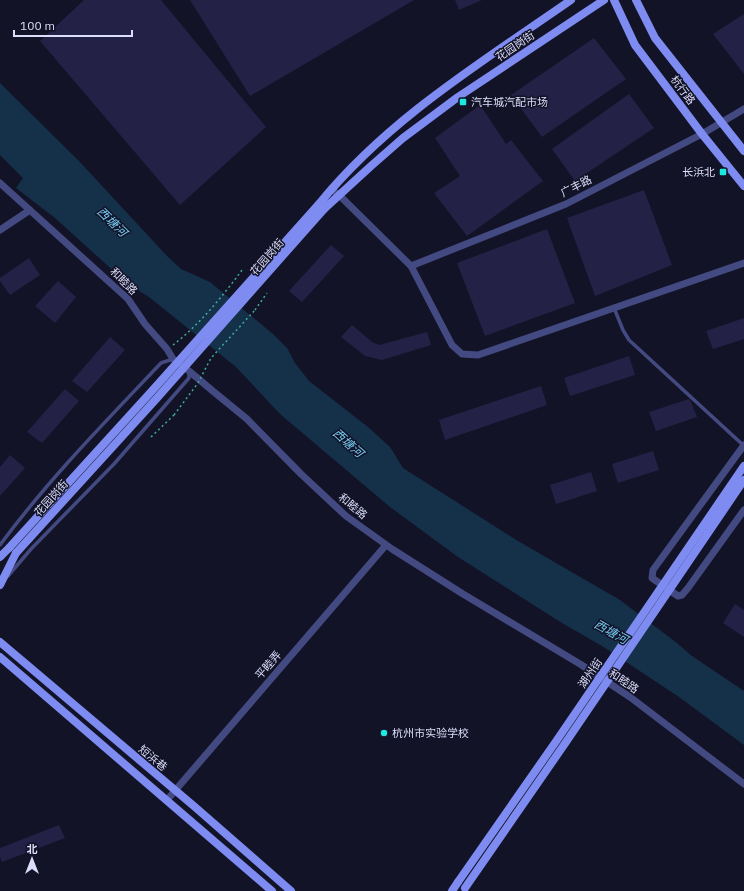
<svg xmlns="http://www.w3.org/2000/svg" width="744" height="891" font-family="'IBM Plex Sans','Noto Sans SC',sans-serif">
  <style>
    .water { fill: #153049 }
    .building { fill: #232146 }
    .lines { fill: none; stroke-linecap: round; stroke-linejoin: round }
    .path { stroke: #3dae97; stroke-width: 1.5; stroke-dasharray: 2 3; stroke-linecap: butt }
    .lane { stroke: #434a81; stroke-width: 3.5 }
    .street { stroke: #434a81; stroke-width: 7 }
    .secondary { stroke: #7e8bf1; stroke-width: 8 }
    .path-bridge { stroke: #3dae97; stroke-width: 1.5; stroke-dasharray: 2 3; stroke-linecap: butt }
    .secondary-bridge { stroke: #7e8bf1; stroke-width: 8 }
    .poi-dot { fill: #1de7de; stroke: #131327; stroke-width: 1.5 }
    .labels { text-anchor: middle; stroke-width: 3; stroke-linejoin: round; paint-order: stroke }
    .street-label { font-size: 11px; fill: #dcddfb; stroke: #131327 }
    .poi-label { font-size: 11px; fill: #dcddfb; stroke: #131327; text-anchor: start }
    .water-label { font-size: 12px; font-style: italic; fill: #75c9f0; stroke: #131327 }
  </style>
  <rect width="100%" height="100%" fill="#131327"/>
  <!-- water -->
  <path class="water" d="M0,83L79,161L167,256L181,269L210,282L273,334L287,348L295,363L309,381L368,427L390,447L403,468L518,541L620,600L677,643L692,656L744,691V745L679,697L602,646L562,623L458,557L390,507L280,414L236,367L149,297L129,285L55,218L16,188L23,178L0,155Z"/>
  <!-- building -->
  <path class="building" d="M84,0H161L266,127L180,205L40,41Z
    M190,0H414L250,96Z
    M455,0H482L459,10Z
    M744,14V74L713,34Z
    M594,38L626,79L542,137L511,95Z
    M629,94L654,128L575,181L552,149Z
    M480,105L506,144L511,140L543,181L467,236L434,193L460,176L435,138Z
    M644,190L672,265L595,296L567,218Z
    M547,229L575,303L485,336L457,263Z
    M331,245L344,256L302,302L289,291Z
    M29,258L40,275L10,295L0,281V278Z
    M58,281L76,297L55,323L35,306Z
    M744,318V339L713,349L706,331Z
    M352,325L372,342L379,345L427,332L431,345L382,360L365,356L341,337Z
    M110,337L125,350L87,392L72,381Z
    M629,356L635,375L570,396L564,378Z
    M541,386L547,405L445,440L439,420Z
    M65,389L79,401L42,443L27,432Z
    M689,399L691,402L697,417L656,431L649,412Z
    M653,451L659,470L618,483L612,464Z
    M10,455L25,468L0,496V467Z
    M591,472L597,491L556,504L550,485Z
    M735,604L744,610V637L723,623Z
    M59,825L65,838L2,862L0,857V848Z"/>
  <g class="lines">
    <!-- path -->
    <path class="path" d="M255,310L267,293
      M173,345C198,326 223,296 242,270
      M151,437L174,415"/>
    <!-- lane -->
    <path class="lane" d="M614,308L623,330L629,340L744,446
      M0,545C48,480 105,422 161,363L173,359
      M8,576L31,549L114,464L189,378V371"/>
    <!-- street -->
    <path class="street" d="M0,183L128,299L145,324L167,349L173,359L189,371L214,392L247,419L301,474L346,516L392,549L463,594L580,664L630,697L744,784
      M331,189L339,195L411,266L452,345L462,354L478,355L744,263
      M0,230L30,210
      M411,266L566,204L702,134L744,109
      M744,445L653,570L652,578L678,596L682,595L688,588L744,510
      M167,800L386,545"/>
    <!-- secondary -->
    <path class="secondary" d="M614,0L635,45L702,134L744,186
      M636,0L655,38L744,151
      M319,204C388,119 482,62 571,0
      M324,209L371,166L403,138L458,97L604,0
      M0,557L9,548
      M0,585L16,553
      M0,642L195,807L291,891
      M0,657L272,891
      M452,891L458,882"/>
    <!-- path-bridge -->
    <path class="path-bridge" d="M174,415L198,383L211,358L255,310"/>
    <!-- secondary-bridge -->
    <path class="secondary-bridge" d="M9,548L151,392L319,204
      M16,553L157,398L324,209
      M458,882L557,740L744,466
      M465,888L566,742L744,480"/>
  </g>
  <!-- markers -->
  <g class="poi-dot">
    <rect x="459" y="98" width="8" height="8" rx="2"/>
    <rect x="719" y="168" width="8" height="8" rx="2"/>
    <circle cx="384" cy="733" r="4"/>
  </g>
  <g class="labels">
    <!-- street labels -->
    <g class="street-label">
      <text transform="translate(515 46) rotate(-34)" y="4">花园岗街</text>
      <text transform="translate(683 90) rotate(53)" y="4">杭行路</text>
      <text transform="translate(576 186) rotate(-27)" y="4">广丰路</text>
      <text transform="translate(267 257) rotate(-49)" y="4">花园岗街</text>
      <text transform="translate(124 281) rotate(45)" y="4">和睦路</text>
      <text transform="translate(51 498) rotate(-48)" y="4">花园岗街</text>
      <text transform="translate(353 506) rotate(40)" y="4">和睦路</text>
      <text transform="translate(268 665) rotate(-49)" y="4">平睦弄</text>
      <text transform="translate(590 673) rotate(-56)" y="4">湖州街</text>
      <text transform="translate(624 681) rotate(34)" y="4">和睦路</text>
      <text transform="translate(153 758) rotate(40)" y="4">短浜巷</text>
    </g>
    <!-- poi labels -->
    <g class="poi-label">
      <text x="471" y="106">汽车城汽配市场</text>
      <text x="715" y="176" text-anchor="end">长浜北</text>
      <text x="392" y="737">杭州市实验学校</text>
    </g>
    <!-- water labels -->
    <g class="water-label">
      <text transform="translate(112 222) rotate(44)" y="4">西塘河</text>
      <text transform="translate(348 443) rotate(42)" y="4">西塘河</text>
      <text transform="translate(611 632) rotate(29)" y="4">西塘河</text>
    </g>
  </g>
  <!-- north arrow -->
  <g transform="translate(32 859)" stroke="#131327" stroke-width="3" paint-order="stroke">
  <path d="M0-3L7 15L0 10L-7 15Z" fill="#dcddfb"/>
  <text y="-6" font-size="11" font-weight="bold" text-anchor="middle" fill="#dcddfb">北</text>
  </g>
  <!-- scale -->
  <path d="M14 30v6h118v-6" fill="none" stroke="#dcddfb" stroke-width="2"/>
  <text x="20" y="30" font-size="12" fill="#dcddfb" stroke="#131327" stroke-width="3" paint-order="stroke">100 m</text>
</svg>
